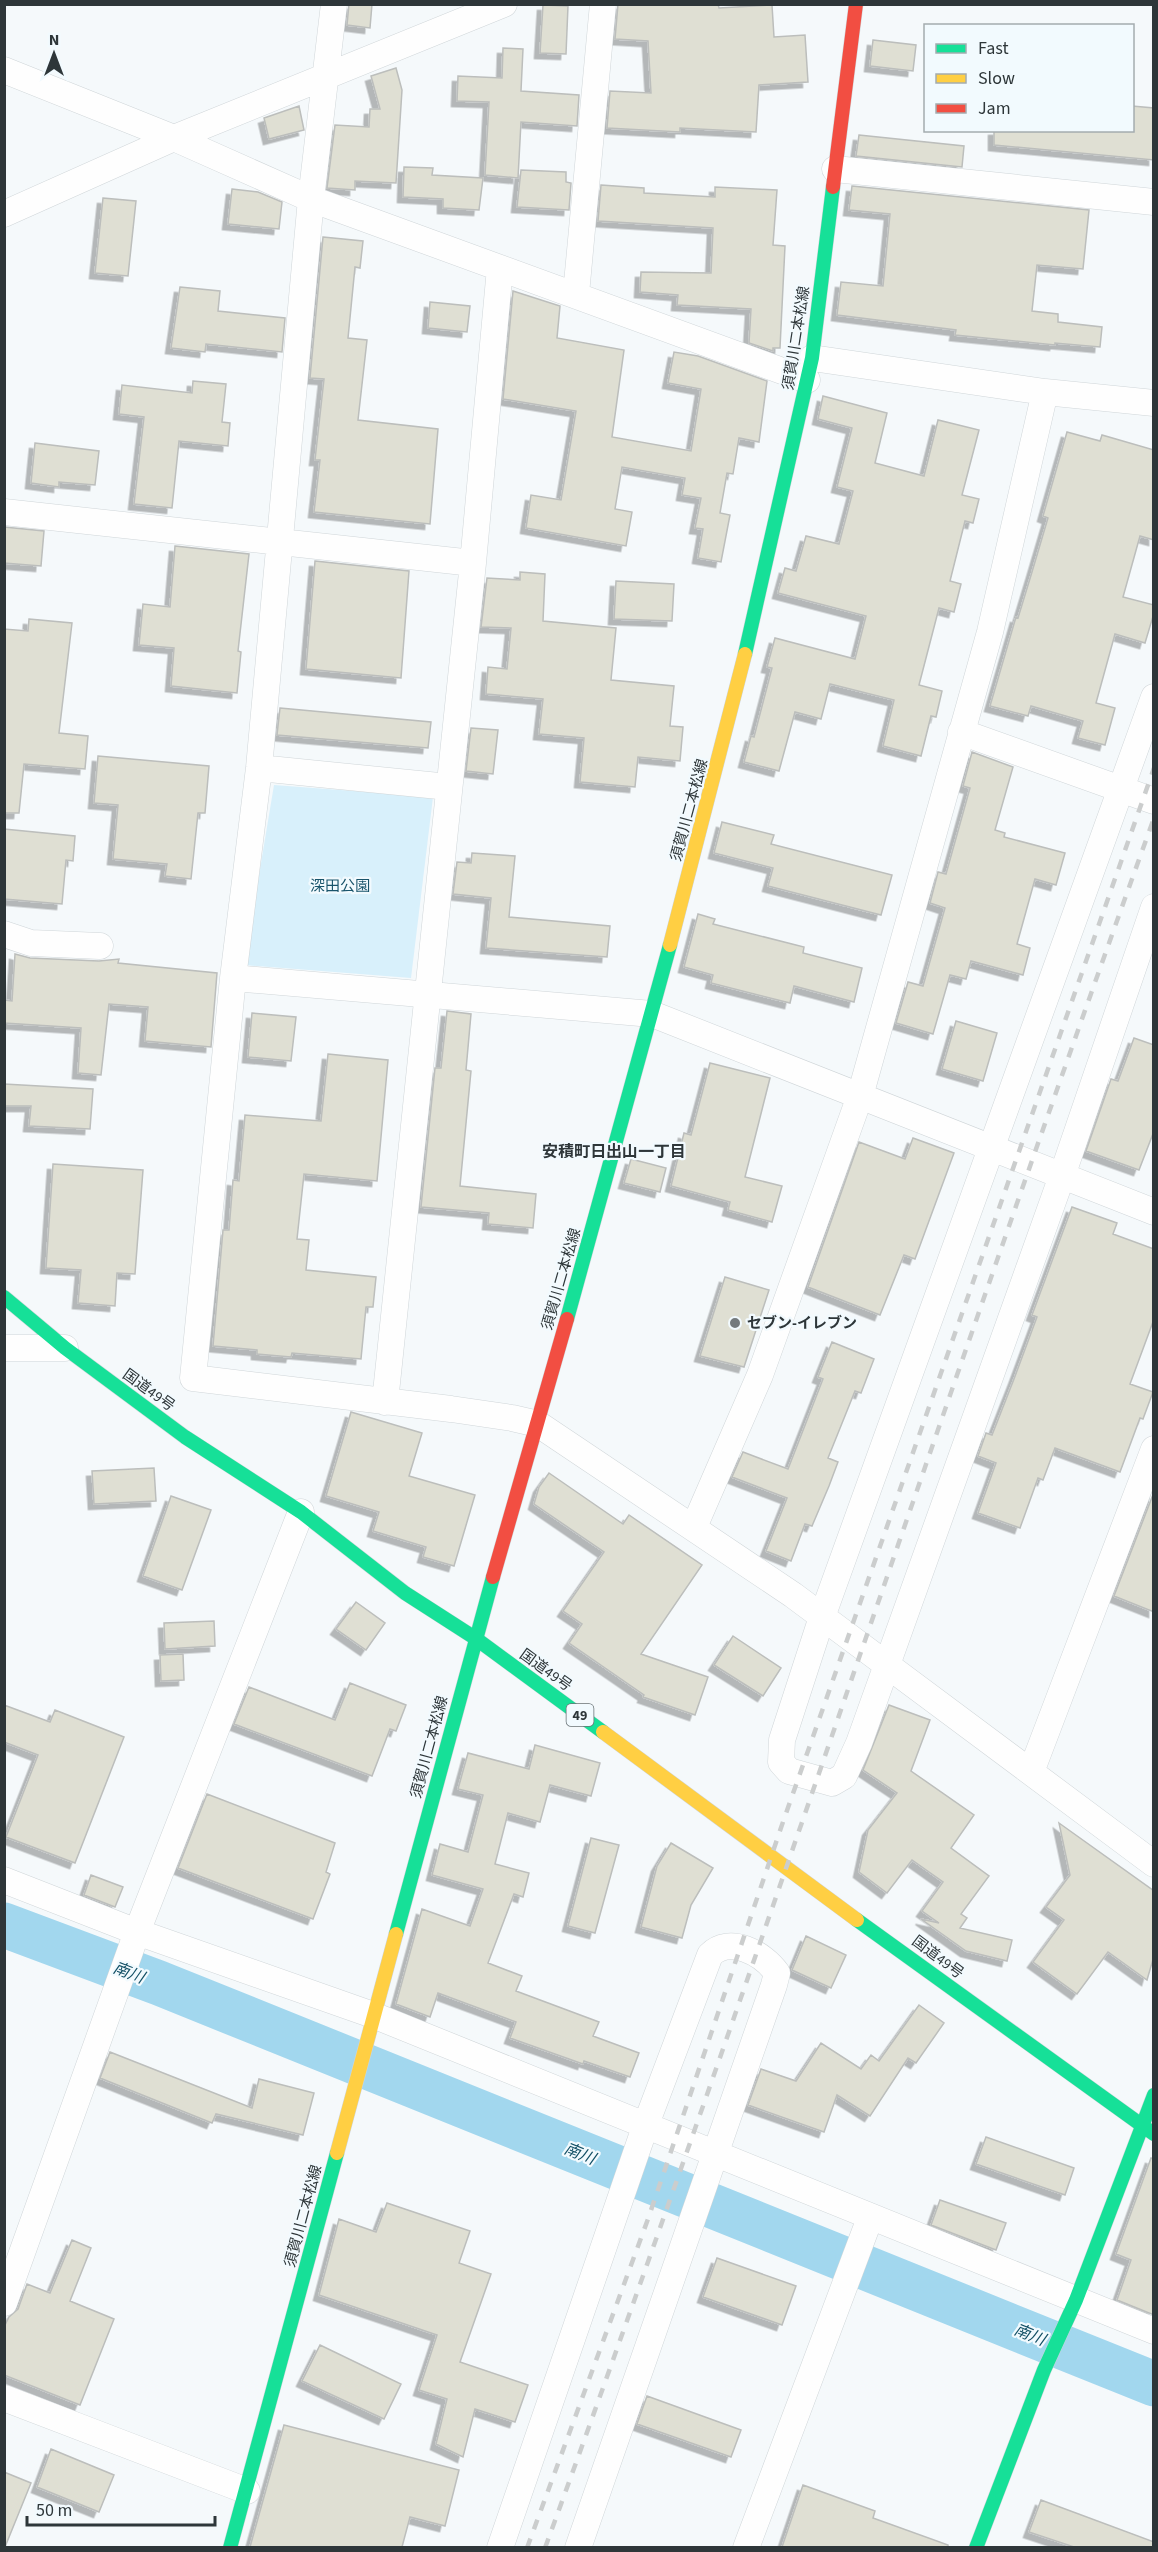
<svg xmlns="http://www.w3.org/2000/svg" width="1158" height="2552" font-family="'Source Sans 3','Noto Sans JP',sans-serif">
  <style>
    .green { fill: #d8f0fb }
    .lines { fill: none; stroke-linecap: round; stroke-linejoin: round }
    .river { stroke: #a2d7ee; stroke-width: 45 }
    .building { fill: #dfdfd3; stroke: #bcbebc; stroke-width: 1.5; filter: url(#shadow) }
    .street-casing { stroke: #d0d6d9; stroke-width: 27 }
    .fast-casing { stroke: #d0d6d9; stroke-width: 15 }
    .slow-casing { stroke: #d0d6d9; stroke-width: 15 }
    .jam-casing { stroke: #d0d6d9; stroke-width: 15 }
    .street { stroke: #fefefe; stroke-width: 26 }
    .fast { stroke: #16e098; stroke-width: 14 }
    .slow { stroke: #ffcf43; stroke-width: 14 }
    .jam { stroke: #f24e42; stroke-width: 14 }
    .rail { stroke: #cbcdcd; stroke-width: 4.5; stroke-dasharray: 10 10; stroke-linecap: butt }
    .poi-dot { fill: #747a7d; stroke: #f2fafe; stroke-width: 2 }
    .labels { text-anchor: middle; stroke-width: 4.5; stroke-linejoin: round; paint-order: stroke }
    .shield { fill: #f2fafe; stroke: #697174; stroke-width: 1.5 }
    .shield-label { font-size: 14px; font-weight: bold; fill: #2e3639 }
    .street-label { font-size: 15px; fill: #2e3639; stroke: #f2fafe }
    .park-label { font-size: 15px; fill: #19546b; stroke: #f2fafe }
    .poi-label { font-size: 15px; font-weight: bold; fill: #2e3639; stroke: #f2fafe; text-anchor: start }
    .neighbourhood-label { font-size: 16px; font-weight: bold; fill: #2e3639; stroke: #f2fafe }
    .water-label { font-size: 16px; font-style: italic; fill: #124f65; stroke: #f2fafe }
  </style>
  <defs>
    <filter id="shadow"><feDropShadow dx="-5.5" dy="5.5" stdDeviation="0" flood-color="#0004"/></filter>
  </defs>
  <rect width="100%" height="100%" fill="#f5f9fb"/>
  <!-- green -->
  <path class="green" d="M274,785L433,797L411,978L244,965Z"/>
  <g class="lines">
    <!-- river -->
    <path class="river" d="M4,1925L159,1983L1154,2384"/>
  </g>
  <!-- building -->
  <path class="building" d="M349,4H372L370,28L347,25Z
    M618,4H718L719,8L772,5L774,37L805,35L808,82L759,85L756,132L680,128V132L607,128L610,91L651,93L648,41L615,39Z
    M543,5L568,6L566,54L540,53Z
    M873,40L916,45L913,71L870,66Z
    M503,48L523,49L521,91L579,95L577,126L521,122L518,178L485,175L489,102L457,101L458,76L502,78Z
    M396,68L402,90L396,183L355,181V190L327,188L335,125L369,127L370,109H380L371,76Z
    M299,106L304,130L269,139L264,118Z
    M1132,106L1154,108V160L994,145V130H1132Z
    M859,135L964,146L962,167L856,156Z
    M404,167L433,168L432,175L483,178L479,210L443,208V199L403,197Z
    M521,170L566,172V182L571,183L569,210L517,207Z
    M601,185L644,188V193L715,197V187L777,190L773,245L785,246L780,348H773V351L749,343L751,309L677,305L678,295L640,292L641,272L711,273L713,228L598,221Z
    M852,186L1089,210L1083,269L1037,265L1032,311L1058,314V322L1102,327L1100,347L1055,343V345L955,335L956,330L837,315L841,282L883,286L890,214L849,210Z
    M232,189L258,192L282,202L279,229L228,224Z
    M103,198L136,201L128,276L95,273Z
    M323,237L363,241L360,268L355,267L348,338L367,340L358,420L438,429L430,524L314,512L320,460H315L324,379L310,378Z
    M180,287L220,291L218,311L285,318L282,352L206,344L205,352L171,348Z
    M513,291L560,306L557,338L624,350L612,437L691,451L701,389L668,383L674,352L698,356L767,381L759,442L739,438L733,474L727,473L720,513L730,515L721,562L698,558L703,529L695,528L701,498L682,495L685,478L622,467L615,509L632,512L626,546L526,528L531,495L561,500L576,411L503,399Z
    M430,302L470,306L467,332L428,328Z
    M193,381L226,384L222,422L230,423L228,446L179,441L172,508L134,504L144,417L119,414L122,385L192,393Z
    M823,396L887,413L875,463L924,476L938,420L979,430L962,495L979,499L973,523L965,521L950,581L961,584L954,612L939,608L919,685L942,691L936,717L931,716L921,756L883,746L894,700L830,684L821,719L795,712L779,771L744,762L751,736L754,737L772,668L767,667L775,638L855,659L866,616L778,593L785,568L796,571L806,536L839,544L853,491L837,487L852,428L818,419Z
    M1067,432L1100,441L1102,435L1154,450V540L1140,536L1123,597L1154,605V613L1145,643L1115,634L1096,703L1115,708L1105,745L1078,738L1083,721L1031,706L1028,716L990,706L1016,617L1018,618L1032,572L1048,518L1043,516Z
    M35,443L99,451L95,485L59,482V487L31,483Z
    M4,527L44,531L41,566L4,563Z
    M175,546L249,554L238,651L241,652L237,693L171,686L174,648L139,645L143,604L170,607Z
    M315,561L409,571L401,678L306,669Z
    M520,572L545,574L543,621L616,628L611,680L674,686L670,726L683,727L680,761L638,757L635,787L580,782L584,738L539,734L543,699L486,694L488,667L507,669L511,628L481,627L487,578L520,580Z
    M616,581L674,584L672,621L614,619Z
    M29,619L72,623L59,733L88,736L85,769L24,764L19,813H4V629L28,631Z
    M280,708L431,722L428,748L277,735Z
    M471,728L498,730L493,774L466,771Z
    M972,752L1013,767L995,830L1005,833L1004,837L1065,853L1056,885L1035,879L1017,944L1030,948L1023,975L971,961L966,979L950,975L933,1034L896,1023L908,982L923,986L945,908L930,903L938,872L946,874L970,788L963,786Z
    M98,756L209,766L205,813H198L191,879L165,876L167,864L113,859L118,805L94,803Z
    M722,822L774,835L771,844L892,875L881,915L768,886L773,868L714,853Z
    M4,829L75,836L73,861L66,860L62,904L4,899Z
    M472,853L515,856L509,917L610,926L607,957L486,948L491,898L453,894L457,862L471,863Z
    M698,914L715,919L713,924L804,947L803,953L862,968L854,1002L794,986L790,1003L711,983L713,975L684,967Z
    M15,954L30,958L99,961L119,959L118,963L217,973L211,1047L145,1041L148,1007L109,1004L101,1075L78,1073L81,1028L4,1023V1000L12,1001Z
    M447,1011L471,1014L466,1070L471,1071L460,1186L536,1194L533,1228L488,1224L489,1213L421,1207L435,1068H441Z
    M252,1013L296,1017L291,1061L248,1057Z
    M956,1021L997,1033L983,1081L942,1069Z
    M1134,1038L1154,1045V1131L1139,1170L1086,1151L1111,1079L1118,1081Z
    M328,1054L388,1060L377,1181L304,1174L297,1239L309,1240L306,1270L376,1277L373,1307H366L361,1359L292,1353L291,1357L257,1354V1350L213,1346L223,1230H229L233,1180L239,1181L245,1115L321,1121Z
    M710,1063L770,1078L745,1177L782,1186L772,1222L728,1210L730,1202L671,1186L684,1133L691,1135Z
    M4,1084L93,1089L90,1129L29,1126L31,1106H4Z
    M913,1138L954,1153L915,1259L904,1255L880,1315L808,1287L859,1142L905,1159Z
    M631,1159L666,1168L660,1192L624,1183Z
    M53,1164L143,1170L135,1274L117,1273L115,1306L78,1303L81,1270L46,1268Z
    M1072,1207L1117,1223L1113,1234L1154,1249V1319L1130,1384L1153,1392L1143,1419L1140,1418L1120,1472L1055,1448L1043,1480L1038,1478L1020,1528L978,1513L996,1463L978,1456L986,1433L992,1435L1014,1379L1037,1317L1032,1315Z
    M725,1277L769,1290L744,1367L700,1356Z
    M832,1342L874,1359L861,1393L855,1391L828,1458L838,1462L829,1486L812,1526L805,1524L791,1561L766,1551L787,1498L732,1477L743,1452L788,1469L823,1379L818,1377Z
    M351,1412L422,1433L409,1476L475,1495L454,1566L423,1557L426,1547L373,1531L379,1512L326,1496Z
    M154,1468L156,1501L94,1504L92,1471Z
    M549,1473L623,1524L629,1515L702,1565L641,1654L708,1677L695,1715L643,1697L644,1695L569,1643L582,1624L563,1611L604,1552L534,1504L539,1487Z
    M1154,1492V1612L1114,1596Z
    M171,1496L211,1510L182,1590L143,1576Z
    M356,1602L385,1623L366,1650L336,1629Z
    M214,1621L215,1646L165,1649L164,1623Z
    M733,1636L781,1668L763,1696L714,1665Z
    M183,1654L184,1680L161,1681L160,1655Z
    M350,1683L406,1705L396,1731L390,1729L372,1776L234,1724L249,1687L335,1720Z
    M4,1705L50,1722L55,1710L124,1737L75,1863L6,1837L38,1755L4,1742Z
    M889,1705L930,1720L911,1771L974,1815L951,1848L989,1876L961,1914L967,1918L960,1928L1012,1940L1007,1961L966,1951L921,1919L939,1923L922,1911L943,1882L912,1860L887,1893L859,1872L868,1830L897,1793L863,1770Z
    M535,1745L600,1763L591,1796L550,1785L540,1822L508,1813L495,1864L529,1873L523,1897L514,1894L488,1963L522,1976L516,1991L599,2022L593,2036L639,2053L630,2077L584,2061L583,2064L510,2038L516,2022L438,1993L430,2017L396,2004L422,1909L470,1926L483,1889L432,1875L440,1844L468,1852L483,1795L458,1789L468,1753L529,1769Z
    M207,1794L335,1843L326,1872L330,1874L313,1919L178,1868Z
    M1059,1823L1154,1891V1956L1147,1980L1108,1952L1077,1994L1033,1962L1064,1920L1046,1907L1070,1875Z
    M591,1838L619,1845L595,1933L568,1926Z
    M671,1843L713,1868L691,1905L682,1938L641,1927L657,1866Z
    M91,1875L123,1887L115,1907L84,1895Z
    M806,1936L846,1955L831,1988L792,1970Z
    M919,2005L944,2023L916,2063L908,2058L870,2116L837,2095L824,2132L748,2105L761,2069L796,2081L821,2043L861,2069L871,2055L879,2061Z
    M110,2052L252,2108L259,2079L314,2093L303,2135L216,2114L212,2123L100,2078Z
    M986,2137L1074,2168L1065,2195L976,2164Z
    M1151,2158L1154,2159V2315L1117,2300L1131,2260L1116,2254Z
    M940,2200L1006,2223L996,2250L931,2225Z
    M387,2203L470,2231L459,2263L491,2274L460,2362L528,2385L515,2422L475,2409L463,2457L436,2444L447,2399L419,2390L437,2335L319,2295L339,2219L376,2232Z
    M72,2240L91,2248L70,2301L114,2319L80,2405L4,2375V2327L9,2317L18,2309L27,2284L50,2293Z
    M717,2258L796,2286L782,2325L703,2297Z
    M320,2345L401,2384L384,2419L302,2381Z
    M647,2396L741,2430L731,2457L637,2424Z
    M284,2425L459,2470L445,2526L410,2517L402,2547H250Z
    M51,2449L114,2475L99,2512L37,2487Z
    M4,2472L31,2483L5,2547H4Z
    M803,2485L875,2511L873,2518L948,2545V2547H782Z
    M1041,2500L1154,2542V2547H1074L1029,2532Z"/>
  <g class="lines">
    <!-- street casing -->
    <g class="street-casing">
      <path id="street" d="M334,4L311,199L259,768L233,978L193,1378L451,1409L512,1418L538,1424L793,1595L1154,1864
        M4,70L174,138L311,199L807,380
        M835,169L1154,202
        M4,214L174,138L504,4
        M576,294L603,4
        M812,358L1045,392L1154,403
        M4,512L473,563
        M1154,697L822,1617L782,1740L781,1762L789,1771L832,1783L844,1776L859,1743L1062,1176L1154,907
        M961,732L1154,801
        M259,768L449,787
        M4,934L31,943L100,946
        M233,978L652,1014L1154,1212
        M4,1348H65
        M385,1402L473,563L500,268
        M694,1527L760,1375L860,1096L990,632L1045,392
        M1031,1772L1154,1449
        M4,1880L137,1932L373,2015L1154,2331
        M4,2303L137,1932L301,1512
        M4,2398L247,2491
        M500,2548L645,2127L710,1955C729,1935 763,1953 777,1973L774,1985L578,2548
        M746,2548L870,2218"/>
    </g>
    <!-- fast casing -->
    <g class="fast-casing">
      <path id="fast" d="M745,654L812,358L833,187
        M4,1297L65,1348L185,1437L301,1512L405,1593L475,1638L603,1732
        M567,1319L670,945
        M857,1920L1154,2134
        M396,1934L493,1577
        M230,2548L337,2153
        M976,2548L1044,2370L1076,2300L1154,2095"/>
    </g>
    <!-- slow casing -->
    <g class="slow-casing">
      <path id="slow" d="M670,945L745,654
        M603,1732L857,1920
        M337,2153L396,1934"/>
    </g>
    <!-- jam casing -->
    <g class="jam-casing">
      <path id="jam" d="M833,187L856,4
        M493,1577L567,1319"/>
    </g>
    <!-- street -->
    <use href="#street" class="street"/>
    <!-- fast -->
    <use href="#fast" class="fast"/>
    <!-- slow -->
    <use href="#slow" class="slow"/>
    <!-- jam -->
    <use href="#jam" class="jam"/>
    <!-- rail -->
    <path class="rail" d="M527,2548L648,2219L784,1819L1154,768
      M545,2548C755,1973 946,1393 1154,818"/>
  </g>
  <!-- markers -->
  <circle class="poi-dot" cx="735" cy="1323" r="6"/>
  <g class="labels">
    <!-- shield labels -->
    <rect class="shield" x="566.5" y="1704" width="27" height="22" rx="4.5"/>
    <g class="shield-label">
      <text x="580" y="1720">49</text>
    </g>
    <!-- street labels -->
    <g class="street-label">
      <text transform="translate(796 338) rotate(-81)" y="5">須賀川二本松線</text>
      <text transform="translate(689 810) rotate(-75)" y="5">須賀川二本松線</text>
      <text transform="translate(561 1279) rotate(-74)" y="5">須賀川二本松線</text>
      <text transform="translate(149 1390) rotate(36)" y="5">国道49号</text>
      <text transform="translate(546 1670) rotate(36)" y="5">国道49号</text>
      <text transform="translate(429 1747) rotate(-75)" y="5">須賀川二本松線</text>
      <text transform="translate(938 1957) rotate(37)" y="5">国道49号</text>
      <text transform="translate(303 2216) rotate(-75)" y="5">須賀川二本松線</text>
    </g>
    <!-- park labels -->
    <g class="park-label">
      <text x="340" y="891">深田公園</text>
    </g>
    <!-- poi labels -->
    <g class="poi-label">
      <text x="747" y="1328">セブン-イレブン</text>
    </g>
    <!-- neighbourhood labels -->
    <g class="neighbourhood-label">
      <text x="614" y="1157">安積町日出山一丁目</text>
    </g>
    <!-- water labels -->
    <g class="water-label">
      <text transform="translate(129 1972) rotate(21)" y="6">南川</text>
      <text transform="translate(580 2153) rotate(22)" y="6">南川</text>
      <text transform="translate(1030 2334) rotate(22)" y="6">南川</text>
    </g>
  </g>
  <!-- border -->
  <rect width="1158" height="2552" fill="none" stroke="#2e3639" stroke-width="12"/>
  <!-- legend -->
  <rect x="924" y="24" width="210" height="108" fill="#f2fafe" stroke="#a4acaf" stroke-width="1.5"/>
  <rect x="936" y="44" width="30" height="9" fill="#16e098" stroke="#a4acaf" stroke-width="1.5"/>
  <text x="978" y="54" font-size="18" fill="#2e3639">Fast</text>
  <rect x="936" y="74" width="30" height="9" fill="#ffcf43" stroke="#a4acaf" stroke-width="1.5"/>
  <text x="978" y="84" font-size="18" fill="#2e3639">Slow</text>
  <rect x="936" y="104" width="30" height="9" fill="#f24e42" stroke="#a4acaf" stroke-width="1.5"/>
  <text x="978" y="114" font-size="18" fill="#2e3639">Jam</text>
  <!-- north arrow -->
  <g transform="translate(54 54)" stroke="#f2fafe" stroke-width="4.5" paint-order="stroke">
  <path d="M0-4.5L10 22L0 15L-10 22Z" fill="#2e3639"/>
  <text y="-9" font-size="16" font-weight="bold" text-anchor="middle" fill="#2e3639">N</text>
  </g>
  <!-- scale -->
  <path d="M27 2516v9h188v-9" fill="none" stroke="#2e3639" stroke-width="3"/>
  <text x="36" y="2516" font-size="18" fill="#2e3639" stroke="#f2fafe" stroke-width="4.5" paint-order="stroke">50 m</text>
</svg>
